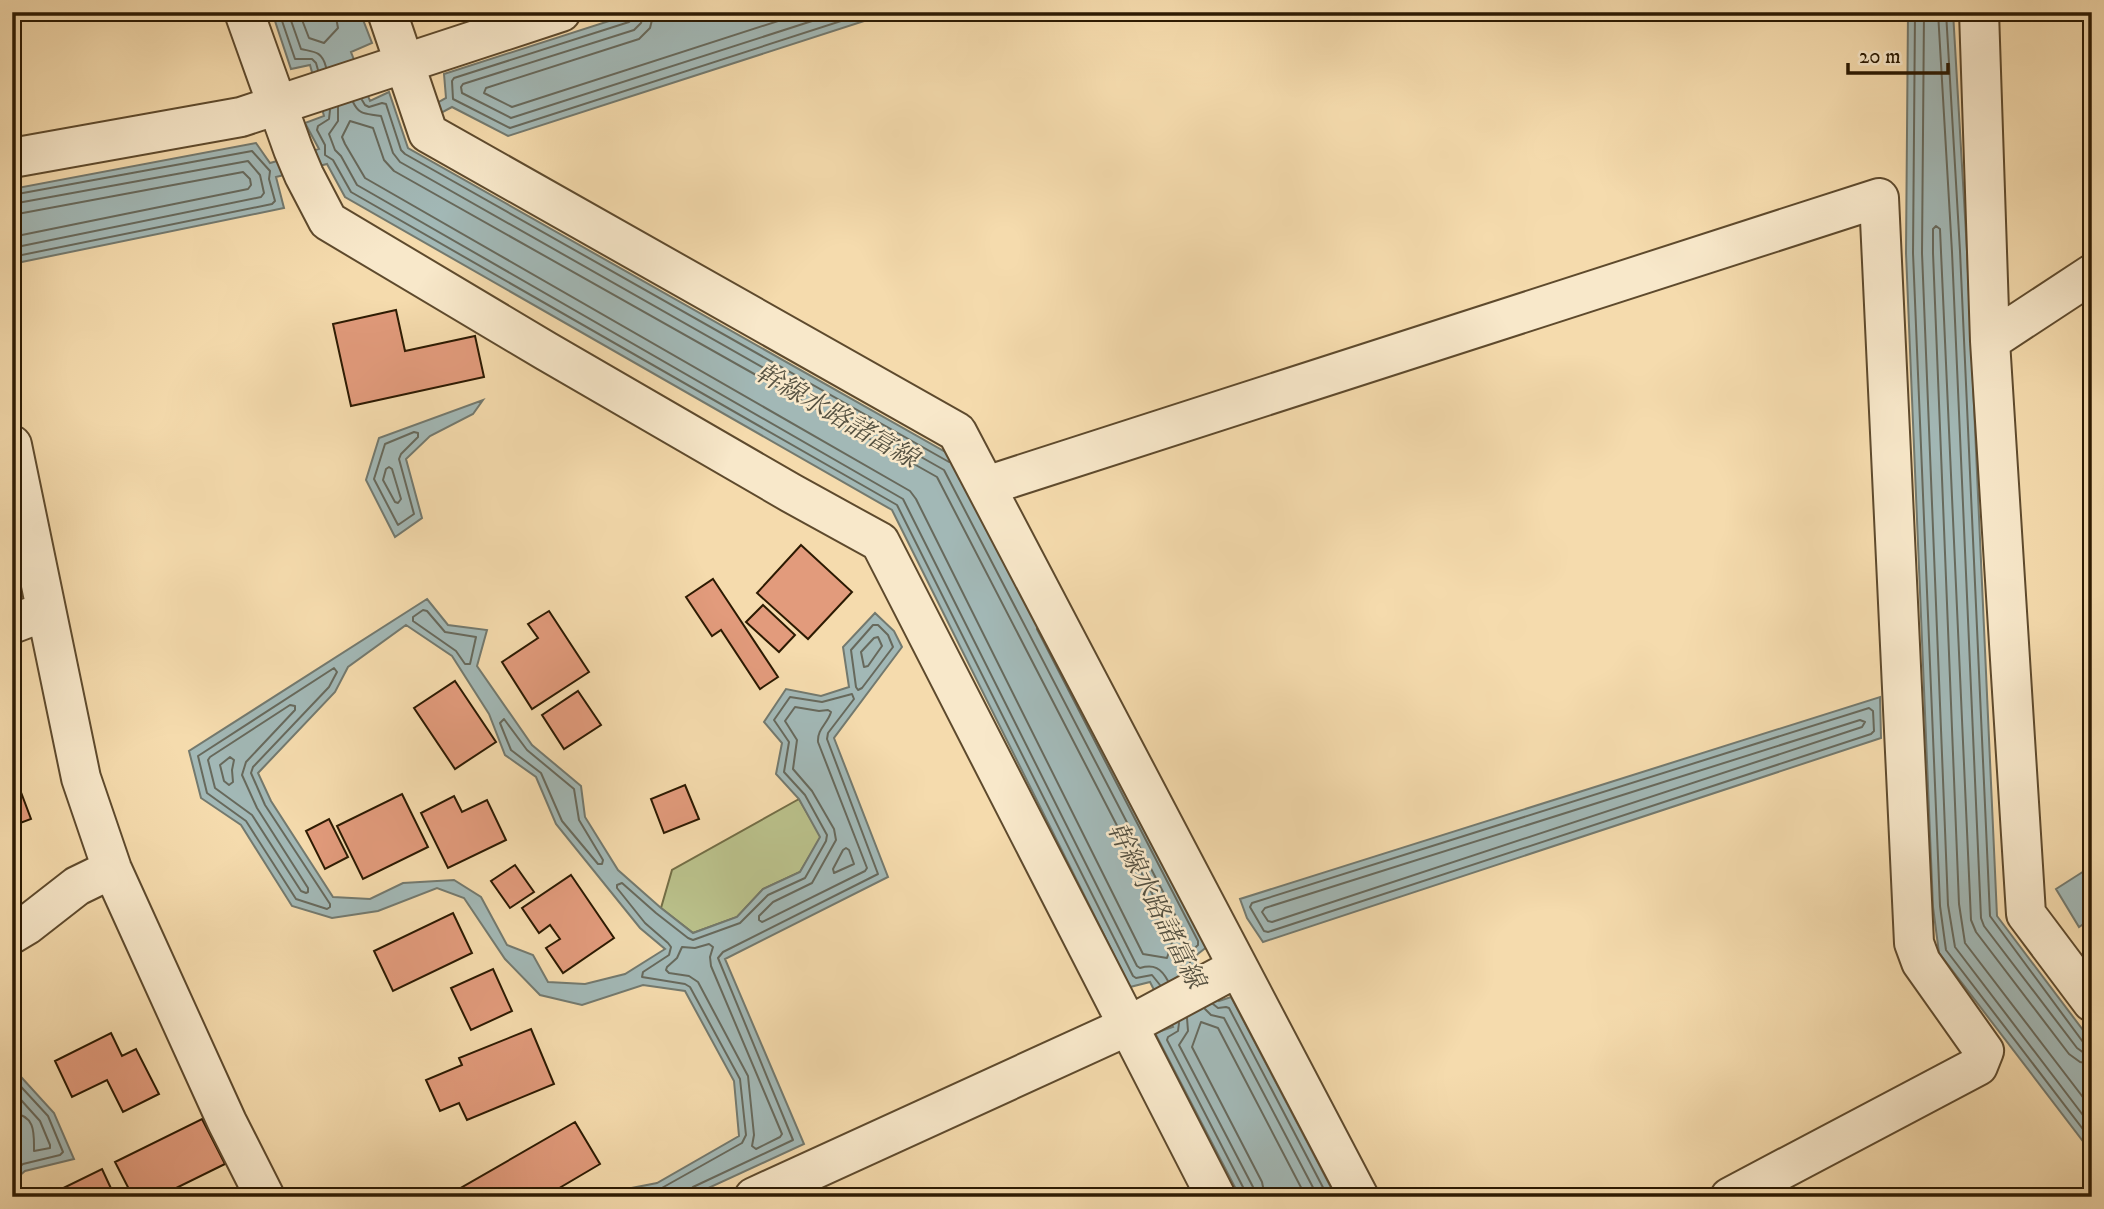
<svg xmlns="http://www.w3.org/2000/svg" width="2104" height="1209" font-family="'IM FELL DW Pica','Noto Serif JP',serif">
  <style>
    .green { fill: #bac18b; stroke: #736e46; stroke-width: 2 }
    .water { fill: #a2b8b6; stroke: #73796e; stroke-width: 2; fill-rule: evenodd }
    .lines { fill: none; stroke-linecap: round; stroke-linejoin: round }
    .shore { stroke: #67695c; stroke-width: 2 }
    .building { fill: #e29b7c; stroke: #2c1a02; stroke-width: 2 }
    .minor-casing { stroke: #5e4a2d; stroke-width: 42 }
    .minor { stroke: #f8e8ca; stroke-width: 38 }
    .labels { text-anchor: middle; stroke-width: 5; stroke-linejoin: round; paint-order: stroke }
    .water-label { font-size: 26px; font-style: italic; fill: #555141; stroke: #f8e8ca }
  </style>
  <rect width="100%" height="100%" fill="#f5dbad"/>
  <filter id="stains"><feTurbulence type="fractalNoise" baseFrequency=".00286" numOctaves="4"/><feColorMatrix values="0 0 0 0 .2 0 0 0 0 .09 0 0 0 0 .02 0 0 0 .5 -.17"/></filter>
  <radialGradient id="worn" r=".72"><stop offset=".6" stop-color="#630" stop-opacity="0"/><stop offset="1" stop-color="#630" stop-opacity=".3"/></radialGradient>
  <!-- green -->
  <path class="green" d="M799,799L821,837L800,872L763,889L737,917L693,933L661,908L672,870Z"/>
  <!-- water -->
  <path class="water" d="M272,12H360L372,43L351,52L370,101L389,92L408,148L956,458L1208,946L1194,957L1219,1001L1231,997L1336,1197H1240L1155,1033L1173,1027L1150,982L1130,987L892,510L345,197L327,164L276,177L284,208L12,264V189L256,143L270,163L319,149L305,123L324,116L310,65L291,69Z
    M637,12H892L508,136L452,107L441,113L435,104L446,98L444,74Z
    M1908,12H1953L1967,251L1997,916L2092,1042V1153L1939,953L1933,907L1906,253Z
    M483,400L473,414L430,436L406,459L422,518L395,537L366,480L379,438Z
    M427,599L448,625L487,630L477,666L532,745L581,786L585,817L618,870L661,908L693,933L737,917L763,889L800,872L820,837L799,799L776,774L782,743L764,722L786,689L821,696L849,687L843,647L875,613L894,631L902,647L834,738L888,877L725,959L804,1144L689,1197H603L611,1192L657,1183L739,1136L734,1081L685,991L643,985L582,1005L540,995L505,959L464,898L437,888L378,911L332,918L292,906L241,825L201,798L189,751ZM406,625L452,656L489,714L505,755L536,777L556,824L640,928L665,949L625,974L585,984L548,982L533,955L507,945L481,897L454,880L403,883L370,899L333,897L271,801L258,773L335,692L348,667Z
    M1880,697L1881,738L1263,942L1247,918L1240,899Z
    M2092,866V918L2079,927L2056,889Z
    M12,1067L54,1113L74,1159L25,1171L12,1182V1144L20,1139L12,1124Z"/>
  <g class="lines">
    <!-- shore -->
    <path class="shore" d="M279,12L295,59H312L316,63L318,70
      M288,12L301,49C314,52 322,51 326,67
      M299,12L309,38L324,43L338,28L335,12
      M635,12L634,18L629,22L454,78L452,81L453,99L510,128L869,12
      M644,12L641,23L634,30L463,84L461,87L462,93L511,118L840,12
      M654,12L650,28L639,39L486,88L484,93L512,107L806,12
      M1915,12L1913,253L1940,906L1946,950L2092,1141
      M1924,12L1922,253L1948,905L1955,947L2092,1127
      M1938,12L1952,252L1981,918L1984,926L2077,1048L2084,1053L2092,1054
      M1946,12L1960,251L1990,916L2083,1042L2092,1045
      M362,100L365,105L369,107L382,103L386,104L401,150L405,154L949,462
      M353,102C360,117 368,113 381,116L393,153L400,162L944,470L1187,938C1182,954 1173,953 1184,972
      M338,107V121L329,134L335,150L341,156L357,185L903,499L1137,966L1140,968C1154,964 1161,968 1168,981
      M330,110L329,119L318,126L317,130L325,145V155L333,160L351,192L897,505L1133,976L1136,978L1152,975L1160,985
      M350,121L373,128L384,160L394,171L937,477L1174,936L1167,958L1143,954L916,499L910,491L365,178L345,144L342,137Z
      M12,195L252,151L270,171L269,179L275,201L272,204L12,257
      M12,204L248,161L260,175L264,193L261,197L12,248
      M12,215L243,172L250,179L251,185L248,189L12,237
      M414,432L418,433V437L401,454L399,459L414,514L398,525L374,479L385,444Z
      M389,467L392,469L401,499L398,503L395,502L383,480L386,469Z
      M423,610L427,611L445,632L476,637L470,664H465L456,651L413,621V617Z
      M873,625H878L888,635L893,647L862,688L858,690L856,687L851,650Z
      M1037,629L1198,941V945L1187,955L1192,968
      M878,637L882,646L868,666L864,667L861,652L874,638Z
      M334,668L337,672L329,687L253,767L251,773L265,805L330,904V907L327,909L296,899L246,821L207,793L198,756Z
      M290,705L295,706V710L246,762L242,775L257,808L308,888V892L306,893L301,891L252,815L215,788L208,760L210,757Z
      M795,707L819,711L828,710L831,712C828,723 817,729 818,742L867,868L865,871L762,922L759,920V916L773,902L812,883L836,840L834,829L812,791L793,769L797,740L785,721Z
      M1869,708L1873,711L1874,731L1871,734L1268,932L1264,931L1250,907L1252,903Z
      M504,719L527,750L574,789L579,820L603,860L602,864H598L562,821L541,773L511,750L500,723Z
      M1860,720L1865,722L1862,727L1272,922L1268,921L1262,912L1265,908Z
      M230,757L234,760L232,770L233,782L229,785L224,781L220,765Z
      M846,848L849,850L854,864L834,873L833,869L843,850Z
      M709,944L713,947L710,957L711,966L782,1134L780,1137L756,1149L752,1146L754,1135L748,1076L698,982L689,976L669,973L666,970L667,967L677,958L682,947L695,948Z
      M1213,1004L1218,1008L1226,1007L1229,1008L1328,1197
      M1205,1009L1211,1015L1224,1018L1318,1197
      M1187,1018L1188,1031L1179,1045L1253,1187L1255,1197
      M1179,1023L1178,1031L1168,1037L1167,1040L1245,1191L1246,1197
      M2092,1064L2080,1062L2069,1054L1976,932L1971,920L1941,252L1940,229L1936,226L1933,229V253L1959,904L1965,943L2092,1109
      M12,1077L48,1116L63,1152L60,1155L23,1164L12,1173
      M12,1090L40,1121L50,1145V1148L34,1151C34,1134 36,1115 12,1113
      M623,1197L660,1189L742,1143L746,1135L740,1079L690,987L685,984L642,977L643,972L669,955L671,947L668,943L645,923L617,888V885L622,883L656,913L688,938L693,940L740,923L768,895L805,878L826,841L827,835L805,795L784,772L789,742L774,720L790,697L822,702L852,694L854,699L828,733L827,739L878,874L723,952L718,958L793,1140L693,1187L689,1191L688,1197
      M1265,1197L1262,1182L1192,1047L1201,1022L1218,1028L1306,1197"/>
  </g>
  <!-- building -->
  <path class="building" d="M396,310L405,351L475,336L484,377L351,406L333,324Z
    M801,545L852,592L808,639L757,593Z
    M713,579L778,677L760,689L721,630L712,636L686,597Z
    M763,605L795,635L779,652L746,622Z
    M549,611L589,672L532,709L502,662L538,638L528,624Z
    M455,681L496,742L455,769L414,708Z
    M578,691L601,725L564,749L542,715Z
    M13,771L31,819L12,826V772Z
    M685,785L699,819L664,833L651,799Z
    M402,794L428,847L363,879L337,826Z
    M454,796L462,812L487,800L506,840L448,868L421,813Z
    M329,819L348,857L325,869L306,831Z
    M515,865L534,892L510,908L491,881Z
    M571,875L614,938L563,973L546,948L560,939L550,925L539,933L522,908Z
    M453,913L472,953L393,991L374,951Z
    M493,969L512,1011L471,1030L451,988Z
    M531,1029L554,1084L467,1120L459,1103L440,1111L426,1080L462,1065L459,1058Z
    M111,1033L122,1056L136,1049L159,1094L123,1112L107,1080L72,1097L55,1061Z
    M202,1119L225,1164L158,1197H133L115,1162Z
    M575,1122L600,1164L544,1197H463L459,1189Z
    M102,1169L115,1197H45Z"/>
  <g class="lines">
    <!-- minor casing -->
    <g class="minor-casing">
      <path id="minor" d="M244,12L293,149L304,175L328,221L546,351L791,493L880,542L1216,1197
        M387,12L428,133L957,432L1359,1197
        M1979,12L1990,341L2026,914L2092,1002
        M12,158L241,117L561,12
        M1990,341L2092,274
        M12,445L81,778L112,869L227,1122L265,1197
        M986,486L1879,198L1914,943L1921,962L1984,1051L1978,1066L1730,1197
        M12,624L46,611
        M12,934L27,925L77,886L112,869
        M754,1197L1128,1026L1238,967"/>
    </g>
    <!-- minor -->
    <use href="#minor" class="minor"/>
  </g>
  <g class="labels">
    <!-- water labels -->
    <g class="water-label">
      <text transform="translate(837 415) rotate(30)" y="9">幹線水路諸富線</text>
      <text transform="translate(1157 905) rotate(63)" y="9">幹線水路諸富線</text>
    </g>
  </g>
  <!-- margin -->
  <rect width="2104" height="1209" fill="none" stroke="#f5dbad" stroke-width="42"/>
  <rect x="14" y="14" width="2076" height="1181" fill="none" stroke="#2c1a02" stroke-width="3.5"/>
  <rect x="21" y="21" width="2062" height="1167" fill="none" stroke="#2c1a02" stroke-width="2"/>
  <!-- scale -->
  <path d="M1848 63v10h100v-10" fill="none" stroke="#2c1a02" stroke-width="3.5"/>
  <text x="1859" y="63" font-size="21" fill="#2c1a02" stroke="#f8e8ca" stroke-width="5" paint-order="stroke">20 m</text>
  <rect width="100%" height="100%" filter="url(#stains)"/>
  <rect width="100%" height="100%" fill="url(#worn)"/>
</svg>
